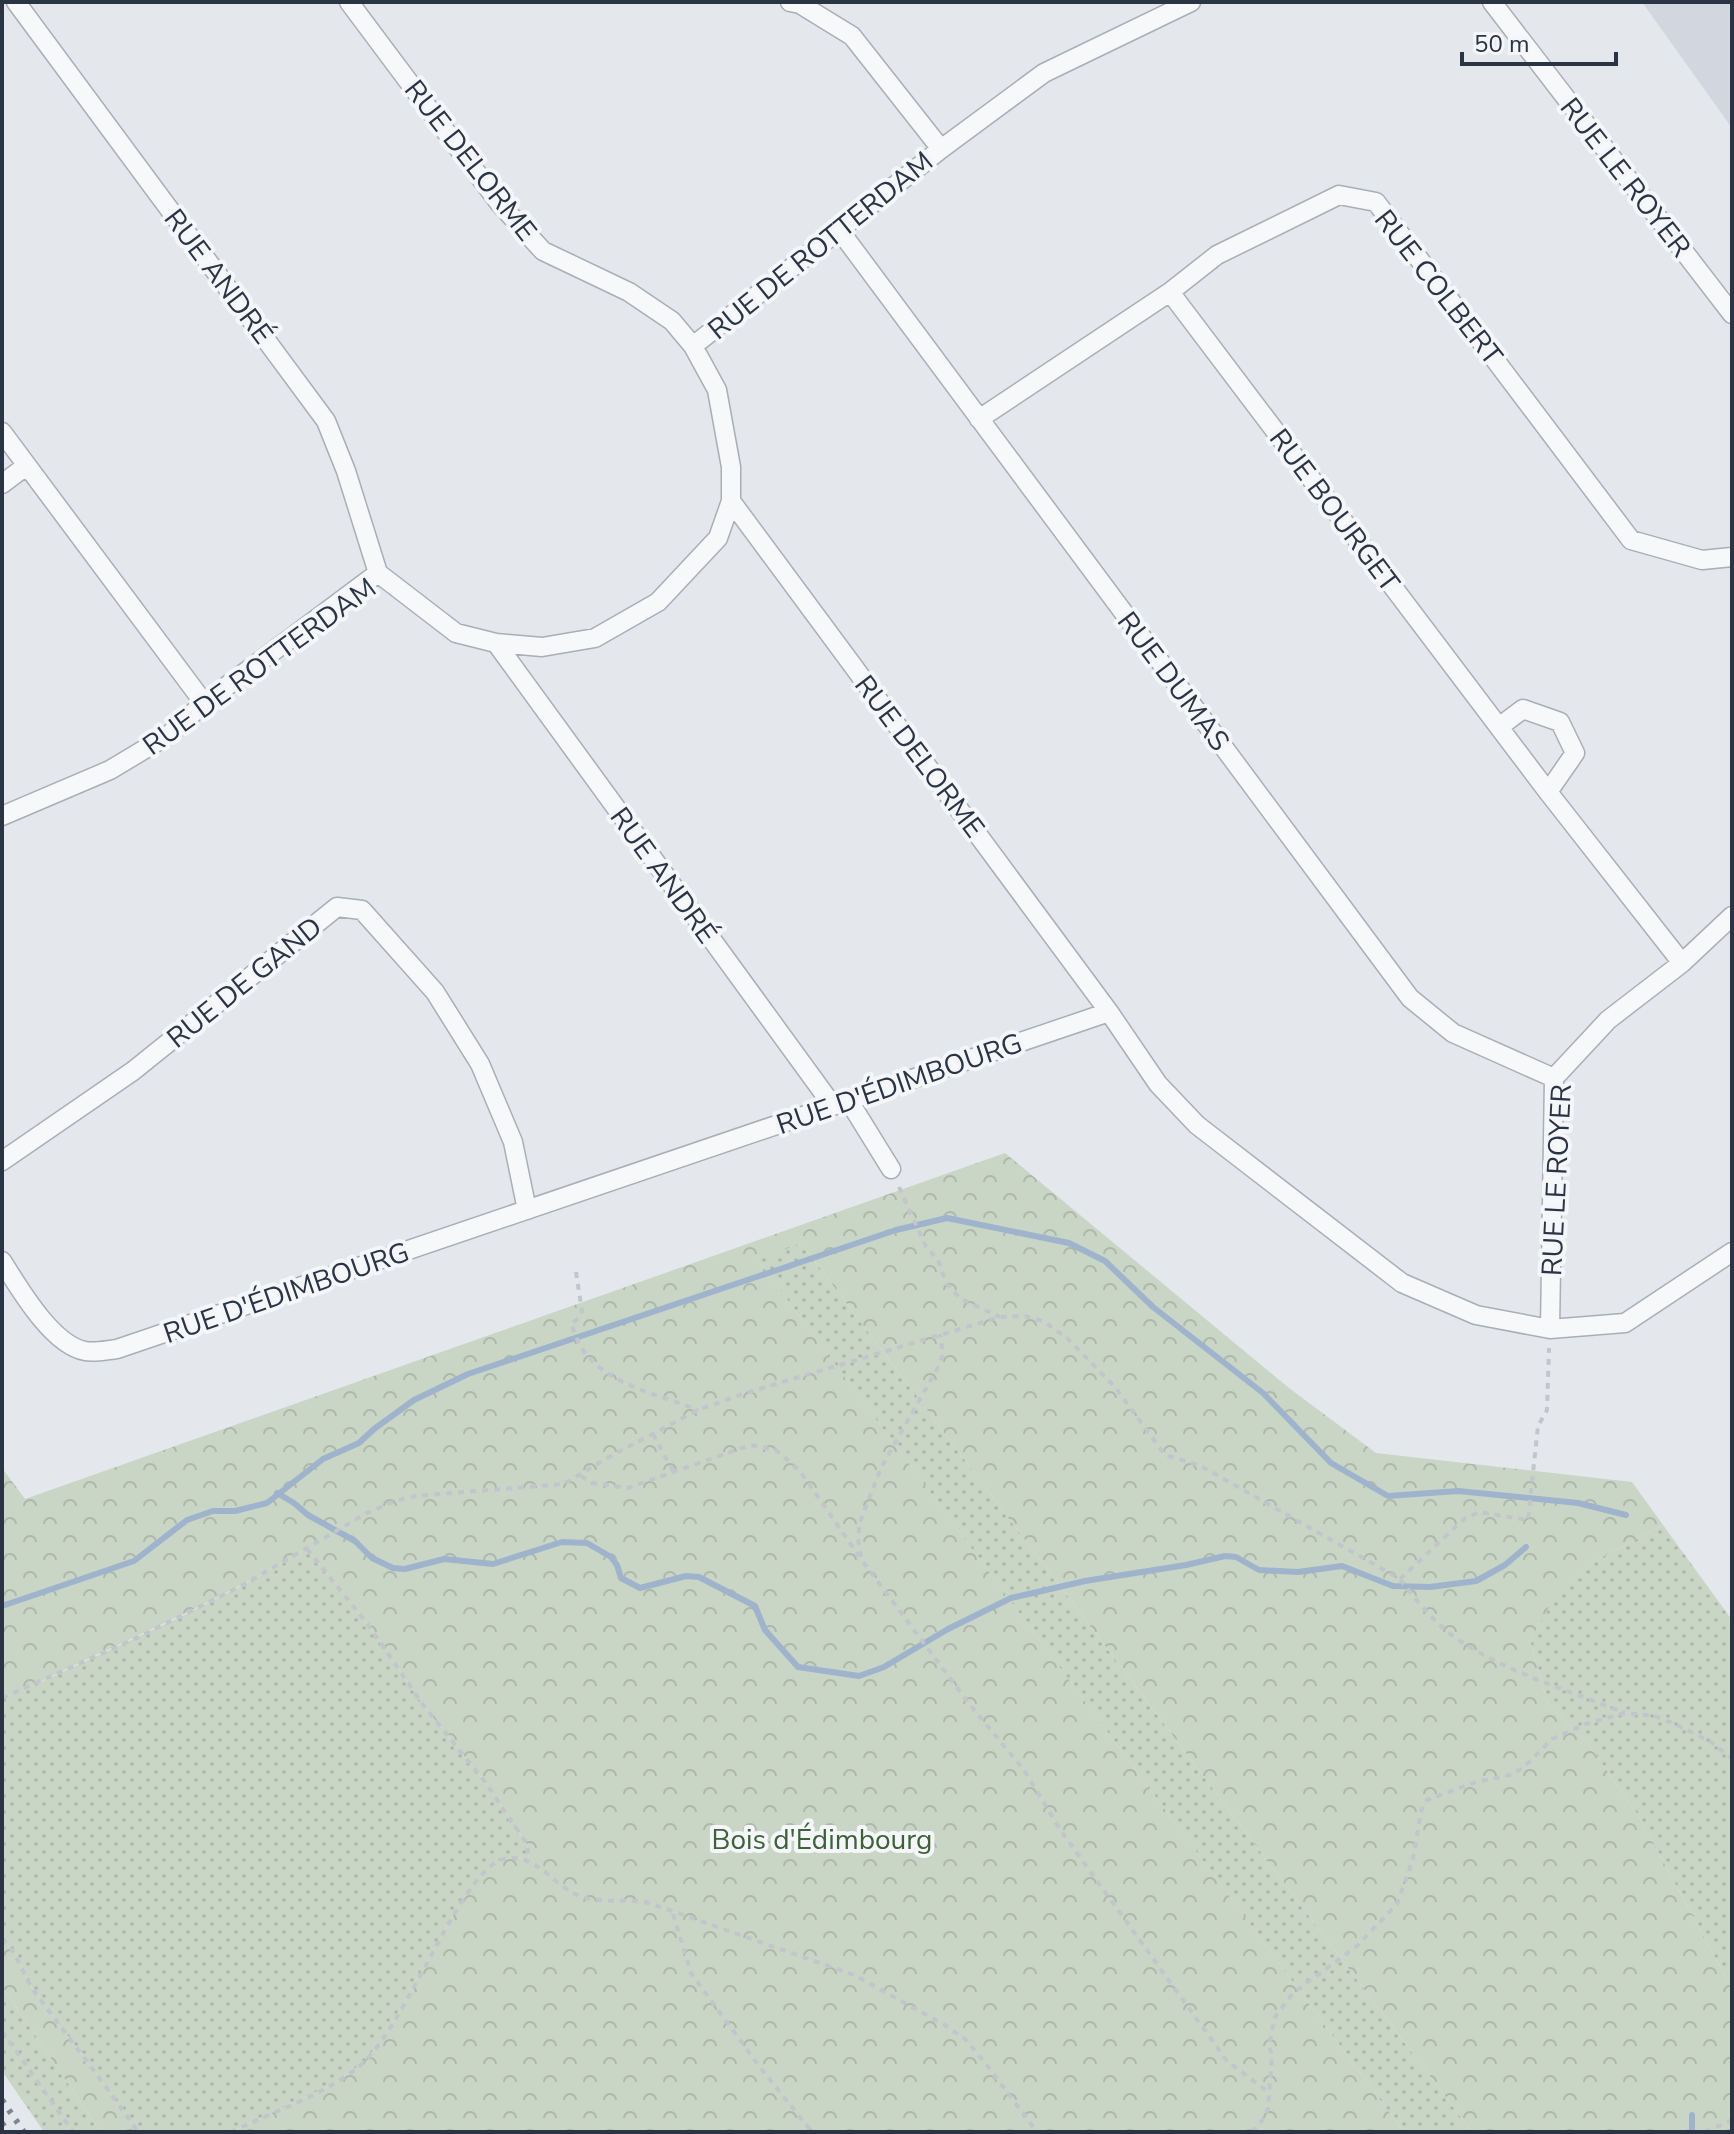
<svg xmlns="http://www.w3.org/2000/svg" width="1734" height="2134" font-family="'Nunito Sans',sans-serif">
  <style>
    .built { fill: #d2d6de }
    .grass { fill: url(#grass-dots) }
    .forest { fill: url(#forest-crowns) }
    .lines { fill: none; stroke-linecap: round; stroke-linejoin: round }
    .stream { stroke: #9fb4cc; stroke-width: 6 }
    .street-casing { stroke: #a9aeb7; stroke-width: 21 }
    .path { stroke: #c2c5cb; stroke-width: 4; stroke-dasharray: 6 6; stroke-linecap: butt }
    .street { stroke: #f7f8fa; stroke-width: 18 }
    .rail { stroke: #7d8696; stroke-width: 6; stroke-dasharray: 4 8; stroke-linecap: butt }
    .labels { text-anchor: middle; stroke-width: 8; stroke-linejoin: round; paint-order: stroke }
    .street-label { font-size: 28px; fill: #2b3445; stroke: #f4f6f9 }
    .park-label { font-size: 28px; fill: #3f6138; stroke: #f4f6f9 }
  </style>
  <defs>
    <pattern id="grass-dots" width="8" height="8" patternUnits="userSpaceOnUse" patternTransform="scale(2)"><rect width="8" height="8" fill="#c9d6c5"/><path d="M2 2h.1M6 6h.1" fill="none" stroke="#adb8ab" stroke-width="1.8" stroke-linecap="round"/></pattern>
    <pattern id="forest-crowns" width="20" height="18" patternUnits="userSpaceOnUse" patternTransform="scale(2)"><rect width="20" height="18" fill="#c9d6c5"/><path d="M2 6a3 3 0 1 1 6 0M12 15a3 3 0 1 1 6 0" fill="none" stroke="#adb8ab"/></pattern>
  </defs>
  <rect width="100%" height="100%" fill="#e4e7ec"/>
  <!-- built -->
  <path class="built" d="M1642,2H1732V128Z"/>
  <!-- grass -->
  <path class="grass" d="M801,1243L1472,2132H1404L757,1259Z
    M1663,1525L1732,1620V1989L1638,1815L1591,1748L1547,1702L1530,1640L1556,1593L1602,1557Z
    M307,1549L366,1622L424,1706L485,1782L527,1844L529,1859L502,1858L455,1912L384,2037L363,2063L333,2084L231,2132H138C105,2084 69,2038 34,1991C22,1974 18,1953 2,1939V1698L43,1681L180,1617L243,1585Z
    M2,1986L101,2132H44L2,2071Z"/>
  <!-- forest -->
  <path class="forest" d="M1005,1153L1289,1388L1376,1453L1632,1482L1663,1525L1602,1557L1557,1593L1530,1640L1547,1702L1591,1748L1638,1815L1732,1989V2132H1472L801,1243L758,1260L1404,2132H231L333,2084L363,2063L384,2037L455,1912L483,1872L502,1858L529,1859L527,1844L485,1782L424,1706L366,1622L307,1549C232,1593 154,1628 75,1665C51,1676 28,1689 2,1698V1468L25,1499Z
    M2,1939C18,1953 22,1974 34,1991C69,2038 105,2084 138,2132H101L2,1986Z"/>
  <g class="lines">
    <!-- stream -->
    <path class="stream" d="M277,1493L294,1503L308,1515L355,1541L372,1558L393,1568L405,1569L444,1559L493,1564L562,1542L587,1543L611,1557L617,1565L621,1578L640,1588L686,1576L699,1577L755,1606L765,1630L798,1667L859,1676L884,1667L948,1629L1011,1598L1085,1581L1186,1565L1225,1556L1236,1557L1259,1570L1298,1572L1342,1566L1393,1586L1430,1587L1476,1581L1505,1565L1526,1547
      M2,1606L134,1561L187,1520L213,1511H235L267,1503L323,1459L359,1443L374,1429L414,1400L468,1374L896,1230L947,1218L1069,1243L1105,1261L1153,1307L1263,1393L1331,1463L1388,1496L1458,1491L1578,1503L1626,1515
      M1692,2115V2132"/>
    <!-- street casing -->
    <g class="street-casing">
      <path id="street" d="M16,2L326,421L346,471L378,573
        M349,2L500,204L543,251L629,292L672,321L693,346L717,390L731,467V501L718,538L658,602L595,638L542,647L496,643L456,633L378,573
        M790,2L800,4L852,36L941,149
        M1492,2L1732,314
        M840,231L1410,998L1453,1033L1554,1078
        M1170,292L1548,792L1682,963
        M693,346L941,149L1044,73L1191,2
        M979,419L1170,292L1217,255L1339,195L1376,202L1631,540L1702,560L1732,557
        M2,432L204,703
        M2,484L26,466
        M731,501L1109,1012L1158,1084L1197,1125L1402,1283L1476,1315L1550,1329L1625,1323L1732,1252
        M496,643L833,1106
        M1499,727L1523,709L1560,722L1575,753L1548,792
        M2,816L110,770L170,734L204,703L378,573
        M849,1101L891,1169
        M2,1161L133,1071L337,907L362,910L435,992L480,1064L513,1142L527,1210
        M2,1261C19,1288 52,1345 85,1351C94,1353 107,1350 117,1349L1109,1012
        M1550,1329L1554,1078L1608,1020L1682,963L1732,916"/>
    </g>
    <!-- path -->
    <path class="path" d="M899,1187L926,1247L938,1260L946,1283L961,1299L1000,1317
      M576,1272L582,1311L579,1318L571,1324C575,1333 578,1344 585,1353C611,1386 661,1395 698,1410
      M653,1434L673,1471
      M581,1476L592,1483L628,1488L750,1445L776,1450L800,1471L861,1559L970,1705L1024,1770L1061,1831L1227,2061L1267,2091
      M307,1549L366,1622L424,1706L485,1782L527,1844L529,1859
      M861,1557L858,1539L860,1522L881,1468L937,1369L943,1355L940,1334
      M1400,1579L1464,1519L1479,1512L1528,1520L1538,1426L1547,1410L1549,1348
      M2,1698L141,1636L243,1585L367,1513L395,1501L415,1496L564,1484L607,1458L698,1410L746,1393L1000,1317L1025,1316L1043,1321L1067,1338L1115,1387L1162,1451L1169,1456L1201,1466L1400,1579C1416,1600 1437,1626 1460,1641C1509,1673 1570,1691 1625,1713
      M673,1914L691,1973L759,2066L812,2132
      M2,1939C18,1953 22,1974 34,1991C69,2038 105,2084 138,2132
      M2,2031L73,2132
      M231,2132C270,2113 335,2091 365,2061C387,2038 402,2008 418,1980C433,1954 475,1864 504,1859C538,1852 553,1888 583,1897C605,1904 627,1898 649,1903L854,1975L943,2024L965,2039L986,2064L1037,2132
      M1252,2132L1265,2117L1268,2108L1272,2057L1269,2044L1275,2017L1293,1993L1357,1946L1397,1904L1413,1859L1421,1811L1427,1800L1476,1782L1510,1775L1524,1767L1552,1739L1586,1724L1625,1713L1654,1716L1675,1724L1711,1742L1732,1759
      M1705,2132L1732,2120"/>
    <!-- street -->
    <use href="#street" class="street"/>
    <!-- rail -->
    <path class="rail" d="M2,2100L24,2132
      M2,2123L8,2132"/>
  </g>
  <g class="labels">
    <!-- street labels -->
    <g class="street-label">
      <text transform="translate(471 160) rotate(52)" y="10">RUE DELORME</text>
      <text transform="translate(1626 177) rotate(52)" y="10">RUE LE ROYER</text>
      <text transform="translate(820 245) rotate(-39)" y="10">RUE DE ROTTERDAM</text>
      <text transform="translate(219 276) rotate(53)" y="10">RUE ANDRÉ</text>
      <text transform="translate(1439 287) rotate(52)" y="10">RUE COLBERT</text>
      <text transform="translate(1335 510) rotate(53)" y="10">RUE BOURGET</text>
      <text transform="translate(259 666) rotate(-36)" y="10">RUE DE ROTTERDAM</text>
      <text transform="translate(1174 681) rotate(53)" y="10">RUE DUMAS</text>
      <text transform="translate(920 756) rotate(53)" y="10">RUE DELORME</text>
      <text transform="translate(664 875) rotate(54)" y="10">RUE ANDRÉ</text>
      <text transform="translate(244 982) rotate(-39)" y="10">RUE DE GAND</text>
      <text transform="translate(899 1083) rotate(-19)" y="10">RUE D'ÉDIMBOURG</text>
      <text transform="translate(1556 1180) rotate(-87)" y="10">RUE LE ROYER</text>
      <text transform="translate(286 1292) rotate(-19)" y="10">RUE D'ÉDIMBOURG</text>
    </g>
    <!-- park labels -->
    <g class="park-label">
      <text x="822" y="1849">Bois d'Édimbourg</text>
    </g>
  </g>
  <!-- border -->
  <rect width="1734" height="2134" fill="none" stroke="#2b3445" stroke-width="8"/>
  <!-- scale -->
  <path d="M1462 52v12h154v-12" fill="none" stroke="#2b3445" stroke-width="4"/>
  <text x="1474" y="52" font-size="24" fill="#2b3445" stroke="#f4f6f9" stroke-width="6" paint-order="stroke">50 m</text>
</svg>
